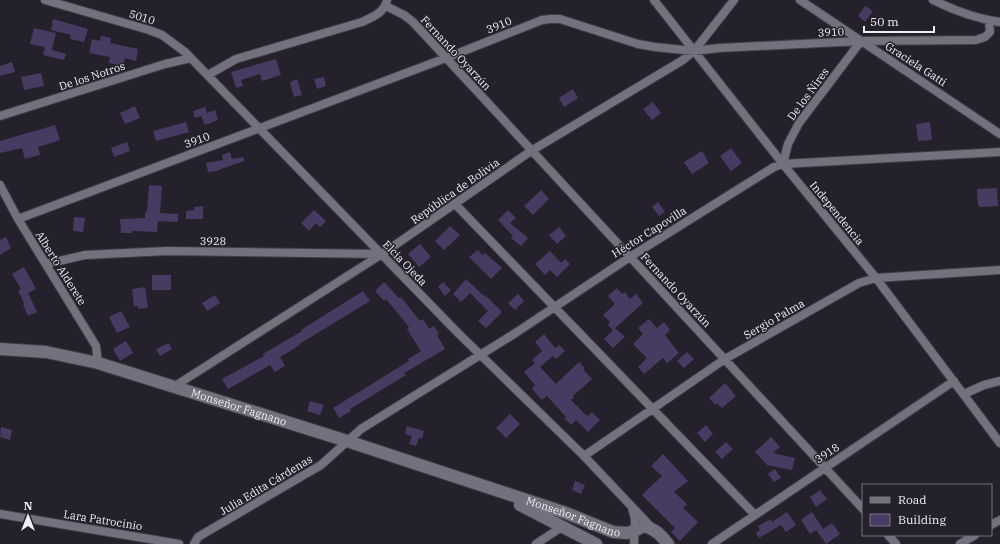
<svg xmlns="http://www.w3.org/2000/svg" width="1000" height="544" font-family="'IBM Plex Serif',serif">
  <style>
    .building { fill: #483b62 }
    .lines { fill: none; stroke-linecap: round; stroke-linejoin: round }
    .street-casing { stroke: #403c46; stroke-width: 10 }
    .secondary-casing { stroke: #403c46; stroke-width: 14 }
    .street { stroke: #74707e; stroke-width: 8 }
    .secondary { stroke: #74707e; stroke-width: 12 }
    .labels { text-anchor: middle; stroke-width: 3; stroke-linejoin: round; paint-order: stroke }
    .street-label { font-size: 11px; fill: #f0eef5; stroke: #24212c }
  </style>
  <rect width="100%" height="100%" fill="#24212c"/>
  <!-- building -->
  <path class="building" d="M865,6L873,11L865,22L858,16Z
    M53,19L88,29L84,42L70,39L71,35L51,30Z
    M34,28L56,33L52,50L66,54L64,60L43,55L45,47L30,44Z
    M101,36L111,38L110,43L138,49L136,61L125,58L123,66L109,63L110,57L89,53L92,39L100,41Z
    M276,59L281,75L262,81L260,74L241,80L243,86L236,88L231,72Z
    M12,62L15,72L0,76V66Z
    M41,73L44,86L24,90L21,77Z
    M324,77L326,86L317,89L314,79Z
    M297,79L302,95L294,97L290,82Z
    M573,89L578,98L564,107L559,98Z
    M653,102L661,113L652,120L643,109Z
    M135,106L140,118L125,124L120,113Z
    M205,107L207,113L215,110L218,120L205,125L201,116L195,118L193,111Z
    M186,122L189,132L156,141L153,131Z
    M930,122L932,140L918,141L916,124Z
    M55,125L60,140L38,147L40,155L25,159L22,148L0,153V141Z
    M127,142L130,151L114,157L111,148Z
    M731,148L742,163L731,171L720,156Z
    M702,151L709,163L692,174L684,162Z
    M230,152L232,159L243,157L244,161L218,170V171L208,172L206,163L223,160L222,155Z
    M149,185L162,186L160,213L178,214V222L158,221L157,232L132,231V233H121L120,219L145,218V211L147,212Z
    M997,188L998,206L979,207V205H978L977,189Z
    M541,190L549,199L533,215L524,206Z
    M658,202L665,212L659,216L652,207Z
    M203,206V219H186V211L194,210V207Z
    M314,210L326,221L320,227L316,223L309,231L301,223Z
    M508,210L516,218L510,223L528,238L521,246L511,238L513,236L498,220Z
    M74,217L85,218L83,232L73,231Z
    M450,226L460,235L444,250L435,241Z
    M559,227L566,236L557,244L549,235Z
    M6,237L11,248L0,255V240Z
    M420,244L431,257L419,267L408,254Z
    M478,250L482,255L485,253L502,268L491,279L469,257Z
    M550,251L561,263L565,259L570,264L557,277L550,270L545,275L535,264Z
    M24,267L36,289L28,293L37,312L28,316L23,304L24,303L18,291L21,289L12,274Z
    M152,275H171V290H152Z
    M466,279L484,296L485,295L502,312L486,328L478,321L488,311L470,293L461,302L453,294Z
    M384,282L399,298L401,297L420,321L423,319L429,329L434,326L439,334L437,335L445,349L404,373L406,375L350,409L351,411L339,418L333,408L409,361L408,359L421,351L407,329L409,327L386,299L384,301L375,291Z
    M443,282L451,290L445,296L438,287Z
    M145,287L148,308L138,309V306H134L132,289Z
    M617,288L622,294L625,292L630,299L636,294L643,303L613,330L608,325L610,322L603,315L615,304L608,296Z
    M363,291L370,301L319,332L299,344L300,345L280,357L285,366L275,372L270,365L228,389L222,379L264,356L263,354L302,331L301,330Z
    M518,294L524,301L515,310L508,303Z
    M215,295L220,303L207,311L202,303Z
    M121,311L130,327L117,333L109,317Z
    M649,319L657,328L664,322L670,330L665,335L679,353L667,363L663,358L644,374L638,367L647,358L633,344L643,334L638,328Z
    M615,328L625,337L613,348L604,339Z
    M544,334L555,348L559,345L565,351L556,359L553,356L540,367L556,384L579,362L585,368L583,369L592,379L573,396L574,398L571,400L587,416L592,412L600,420L588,432L576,420L571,425L564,418L566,417L547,396L542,400L532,389L535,385L524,372L535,363L532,360L542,351L535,342Z
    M126,341L133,353L120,361L113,349Z
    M169,343L172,349L160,356L156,349Z
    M687,352L694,359L684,368L677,361Z
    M725,383L736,396L722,408L717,403L716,405L709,398Z
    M310,401L324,405L320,415L307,411Z
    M510,414L520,424L506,438L496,428Z
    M706,425L713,434L705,442L697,433Z
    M407,426L424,431L422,439L419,438L416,446L409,444L412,436L405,434Z
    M1,427L12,430L10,440L0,437Z
    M771,437L780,447L773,453L795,458L792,470L767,465L755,452Z
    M726,442L733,449L722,459L715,452Z
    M663,454L688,481L674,492L687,504L683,508L698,522L680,541L671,532L675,528L642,495L662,476L651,466Z
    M775,469L781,478L774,482L768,474Z
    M575,481L585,485L581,494L572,490Z
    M820,490L827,499L816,507L810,497Z
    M787,512L796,525L786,532L781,525L759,538L756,533L760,530L758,526L771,519L772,522Z
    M812,512L823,529L832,523L840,534L826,544L816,530L810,534L801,520Z"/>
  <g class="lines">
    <!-- street casing -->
    <g class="street-casing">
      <path id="street" d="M45,0L149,30L162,35L185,52L457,332L584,456L652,528
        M654,0L783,164L876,278L1000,443
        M800,0L1000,134
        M933,0C953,10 978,19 1000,22
        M386,6L404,15L413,22L863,509
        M208,75L236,59L362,22C373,17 384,13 387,0
        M0,116L165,64L191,58
        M783,164L788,144L799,123L861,41
        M0,185L18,219L96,346L98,363
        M455,204L755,515
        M18,219L446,58L542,20L551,19H560L638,44L655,47L694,51L719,48L861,41L976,40L985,37L990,32L989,21
        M46,264L85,255L167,251L382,254
        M175,386L382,254L531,151L683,60L694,51L734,0
        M964,394L984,385L1000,381
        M584,456L725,359L859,283L876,278L1000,270
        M632,507L635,519L634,544
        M0,514L179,544
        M991,525L1000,520
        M888,535L896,544
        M194,544L198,537L321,465L361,429L514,334L630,257L774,167L783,164L1000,152
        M536,544L563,526
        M712,544L954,381
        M960,544L975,535"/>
    </g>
    <!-- secondary casing -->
    <g class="secondary-casing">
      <g id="secondary">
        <path id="s1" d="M0,349L46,352L98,363L347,441L566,513L613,532L627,533L634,531L644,526C655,529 661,535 668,544"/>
        <path d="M520,505L596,544"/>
      </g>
    </g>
    <!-- street -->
    <use href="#street" class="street"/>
    <!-- secondary -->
    <use href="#secondary" class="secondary"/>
  </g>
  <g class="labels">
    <!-- street labels -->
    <g class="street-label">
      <text transform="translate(142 17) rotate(17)" y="4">5010</text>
      <text transform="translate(499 25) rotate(-22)" y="4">3910</text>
      <text transform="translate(831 32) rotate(-3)" y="4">3910</text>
      <text transform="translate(456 53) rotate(47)" y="4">Fernando Oyarzún</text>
      <text transform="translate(916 64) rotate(33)" y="4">Graciela Gatti</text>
      <text transform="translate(92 76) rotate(-18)" y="4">De los Notros</text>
      <text transform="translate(808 94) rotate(-54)" y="4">De los Ñires</text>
      <text transform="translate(197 140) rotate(-20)" y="4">3910</text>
      <text transform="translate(455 191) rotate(-35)" y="4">República de Bolivia</text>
      <text transform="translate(837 213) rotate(51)" y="4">Independencia</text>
      <text transform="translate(649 232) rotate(-32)" y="4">Héctor Capovilla</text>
      <text transform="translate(213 241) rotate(1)" y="4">3928</text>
      <text transform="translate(405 263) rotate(46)" y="4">Elcia Ojeda</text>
      <text transform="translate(61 268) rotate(58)" y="4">Alberto Alderete</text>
      <text transform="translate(676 290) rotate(47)" y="4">Fernando Oyarzún</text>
      <text transform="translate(774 319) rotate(-30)" y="4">Sergio Palma</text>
      <text dy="4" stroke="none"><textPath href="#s1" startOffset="247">Monseñor Fagnano</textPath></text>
      <text transform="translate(827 453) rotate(-34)" y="4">3918</text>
      <text transform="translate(266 485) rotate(-31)" y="4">Julia Edita Cárdenas</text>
      <text dy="4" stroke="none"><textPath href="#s1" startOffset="599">Monseñor Fagnano</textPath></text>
      <text transform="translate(103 520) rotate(9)" y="4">Lara Patrocinio</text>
    </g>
  </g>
  <!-- legend -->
  <rect x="862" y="484" width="130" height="52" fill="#24212c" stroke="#76737c"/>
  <rect x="870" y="497" width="20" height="6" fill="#74707e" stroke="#76737c"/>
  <text x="898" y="504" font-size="12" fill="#f0eef5">Road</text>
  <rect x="870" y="514" width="20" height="12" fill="#483b62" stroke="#76737c"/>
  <text x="898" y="524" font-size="12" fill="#f0eef5">Building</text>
  <!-- north arrow -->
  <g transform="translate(28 516)" stroke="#24212c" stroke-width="3" paint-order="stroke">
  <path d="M0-3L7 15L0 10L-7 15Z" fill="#f0eef5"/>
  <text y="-6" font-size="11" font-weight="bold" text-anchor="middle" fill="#f0eef5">N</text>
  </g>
  <!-- scale -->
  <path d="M864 26v6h70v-6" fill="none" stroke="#f0eef5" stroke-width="2"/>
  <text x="870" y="26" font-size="12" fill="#f0eef5" stroke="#24212c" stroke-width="3" paint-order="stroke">50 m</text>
</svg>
